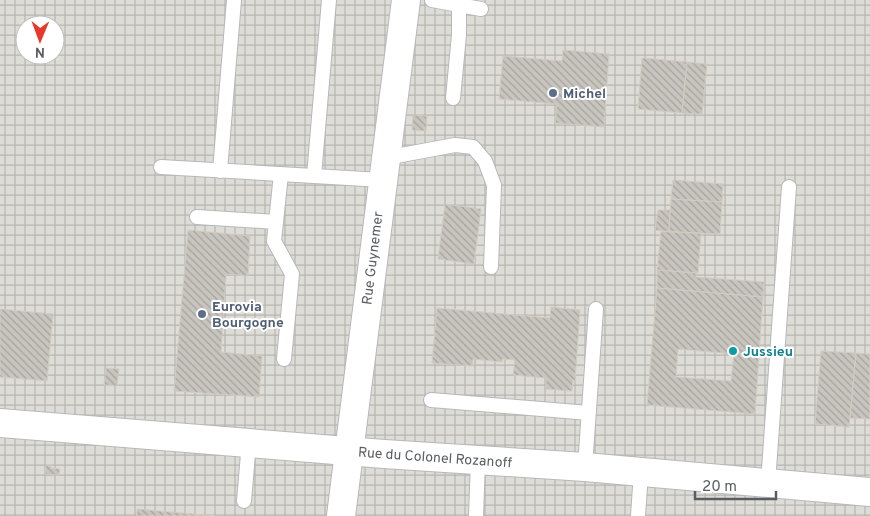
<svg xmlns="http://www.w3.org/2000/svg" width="870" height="516" font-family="Overpass,sans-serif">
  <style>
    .industrial { fill: url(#industrial-grid); fill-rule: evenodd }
    .building { fill: url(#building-back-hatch); stroke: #d2ccc0; fill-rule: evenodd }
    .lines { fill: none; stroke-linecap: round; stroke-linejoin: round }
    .service-casing { stroke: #b5b8bc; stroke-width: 16 }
    .minor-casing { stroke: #b5b8bc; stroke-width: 30 }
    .service { stroke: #fff; stroke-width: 14 }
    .minor { stroke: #fff; stroke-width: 28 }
    .service-dot { fill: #5c6f8a; stroke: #fff; stroke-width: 2 }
    .culture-dot { fill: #0f9aa8; stroke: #fff; stroke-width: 2 }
    .labels { text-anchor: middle; stroke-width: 4; stroke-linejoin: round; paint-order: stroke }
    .service-label { font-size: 14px; font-weight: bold; fill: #4e5e75; stroke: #fff; text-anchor: start }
    .street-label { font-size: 14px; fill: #5a5e63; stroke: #fff }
    .culture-label { font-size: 14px; font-weight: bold; fill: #0d838f; stroke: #fff; text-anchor: start }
  </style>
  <defs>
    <pattern id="industrial-grid" width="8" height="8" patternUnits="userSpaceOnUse" patternTransform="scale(1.25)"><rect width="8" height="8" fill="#dedcd6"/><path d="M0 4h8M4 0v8" fill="none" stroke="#b7b6b1"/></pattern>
    <pattern id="building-back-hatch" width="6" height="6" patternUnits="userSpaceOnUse" patternTransform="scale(1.25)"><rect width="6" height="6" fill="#c8c5bf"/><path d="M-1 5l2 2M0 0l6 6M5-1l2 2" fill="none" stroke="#a5a39f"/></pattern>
  </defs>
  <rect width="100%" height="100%" fill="#edeae2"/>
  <!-- industrial -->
  <path class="industrial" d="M0,0H870V516H0ZM25,25H55V55H25Z"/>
  <!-- building -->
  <path class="building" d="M563,50L609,54L604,127L555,123L557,104L499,99L503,56L562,61Z
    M642,58L687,62L682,113L638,109Z
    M687,62L707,64L702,114L682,113Z
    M413,115L427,116L426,131L412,130Z
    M673,180L723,184L722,202L671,199Z
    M671,199L722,202L720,234L669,232Z
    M445,204L481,209L474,264L438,259Z
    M658,210H670L669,232L655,230Z
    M188,230L250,236L248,276L226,274L221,352L262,356L259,397L174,391Z
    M661,231L701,233L698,273L657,270Z
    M657,270L696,273V277L764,282L763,297L657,288Z
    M657,288L763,297L755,414L647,405ZM678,349L734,354L731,381L676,377Z
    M551,307L580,310L575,381L573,380L572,391L546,389V378L513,375L515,360L502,359V362L473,359L472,366L432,363L437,308L550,318Z
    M0,309L53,314L47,381L0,377Z
    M821,351L856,353L849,427L815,424Z
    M856,353L870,354V419L850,418Z
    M106,368L119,369L117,386L104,385Z
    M46,465H51V468L60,469L59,475L45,474Z
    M137,509L215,516H137Z"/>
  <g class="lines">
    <!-- service casing -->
    <g class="service-casing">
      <path id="service" d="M432,0L481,9
        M453,98L459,35V0
        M385,158L455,145L473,147L485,161L494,185L491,267
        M161,167L382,180
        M220,171L234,0
        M281,174L274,241L292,274L284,359
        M314,176L329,0
        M197,217L276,222
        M431,400L589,413
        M585,467L596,309
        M768,483L789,187
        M244,501L249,442
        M476,516L478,460
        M638,516L641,472"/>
    </g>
    <!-- minor casing -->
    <g class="minor-casing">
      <path id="minor" d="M0,423L384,454L585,467L870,492
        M341,516L406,0"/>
    </g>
    <!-- service -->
    <use href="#service" class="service"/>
    <!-- minor -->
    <use href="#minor" class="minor"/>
  </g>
  <!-- markers -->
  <g class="service-dot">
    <circle cx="553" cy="93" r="5"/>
    <circle cx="202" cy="314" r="5"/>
  </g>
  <circle class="culture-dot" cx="733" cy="351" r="5"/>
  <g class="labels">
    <!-- service labels -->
    <g class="service-label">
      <text x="563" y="98">Michel</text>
      <text x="212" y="311">Eurovia<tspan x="212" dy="16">Bourgogne</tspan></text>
    </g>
    <!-- street labels -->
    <g class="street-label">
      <text transform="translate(372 258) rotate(-83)" y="5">Rue Guynemer</text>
      <text transform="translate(435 457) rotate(4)" y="5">Rue du Colonel Rozanoff</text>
    </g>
    <!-- culture labels -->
    <g class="culture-label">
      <text x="743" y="356">Jussieu</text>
    </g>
  </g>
  <!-- north arrow -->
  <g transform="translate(40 40) rotate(181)"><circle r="24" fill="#ffffff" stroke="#bdbfc1"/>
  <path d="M0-4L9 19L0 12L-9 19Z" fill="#e8382d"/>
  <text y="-8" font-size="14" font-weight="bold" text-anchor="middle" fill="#5a5e63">N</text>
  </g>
  <!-- scale -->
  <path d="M695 491v8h81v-8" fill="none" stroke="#5a5e63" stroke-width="2.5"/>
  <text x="702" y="491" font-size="15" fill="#5a5e63" stroke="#ffffff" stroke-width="4" paint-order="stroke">20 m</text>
</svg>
